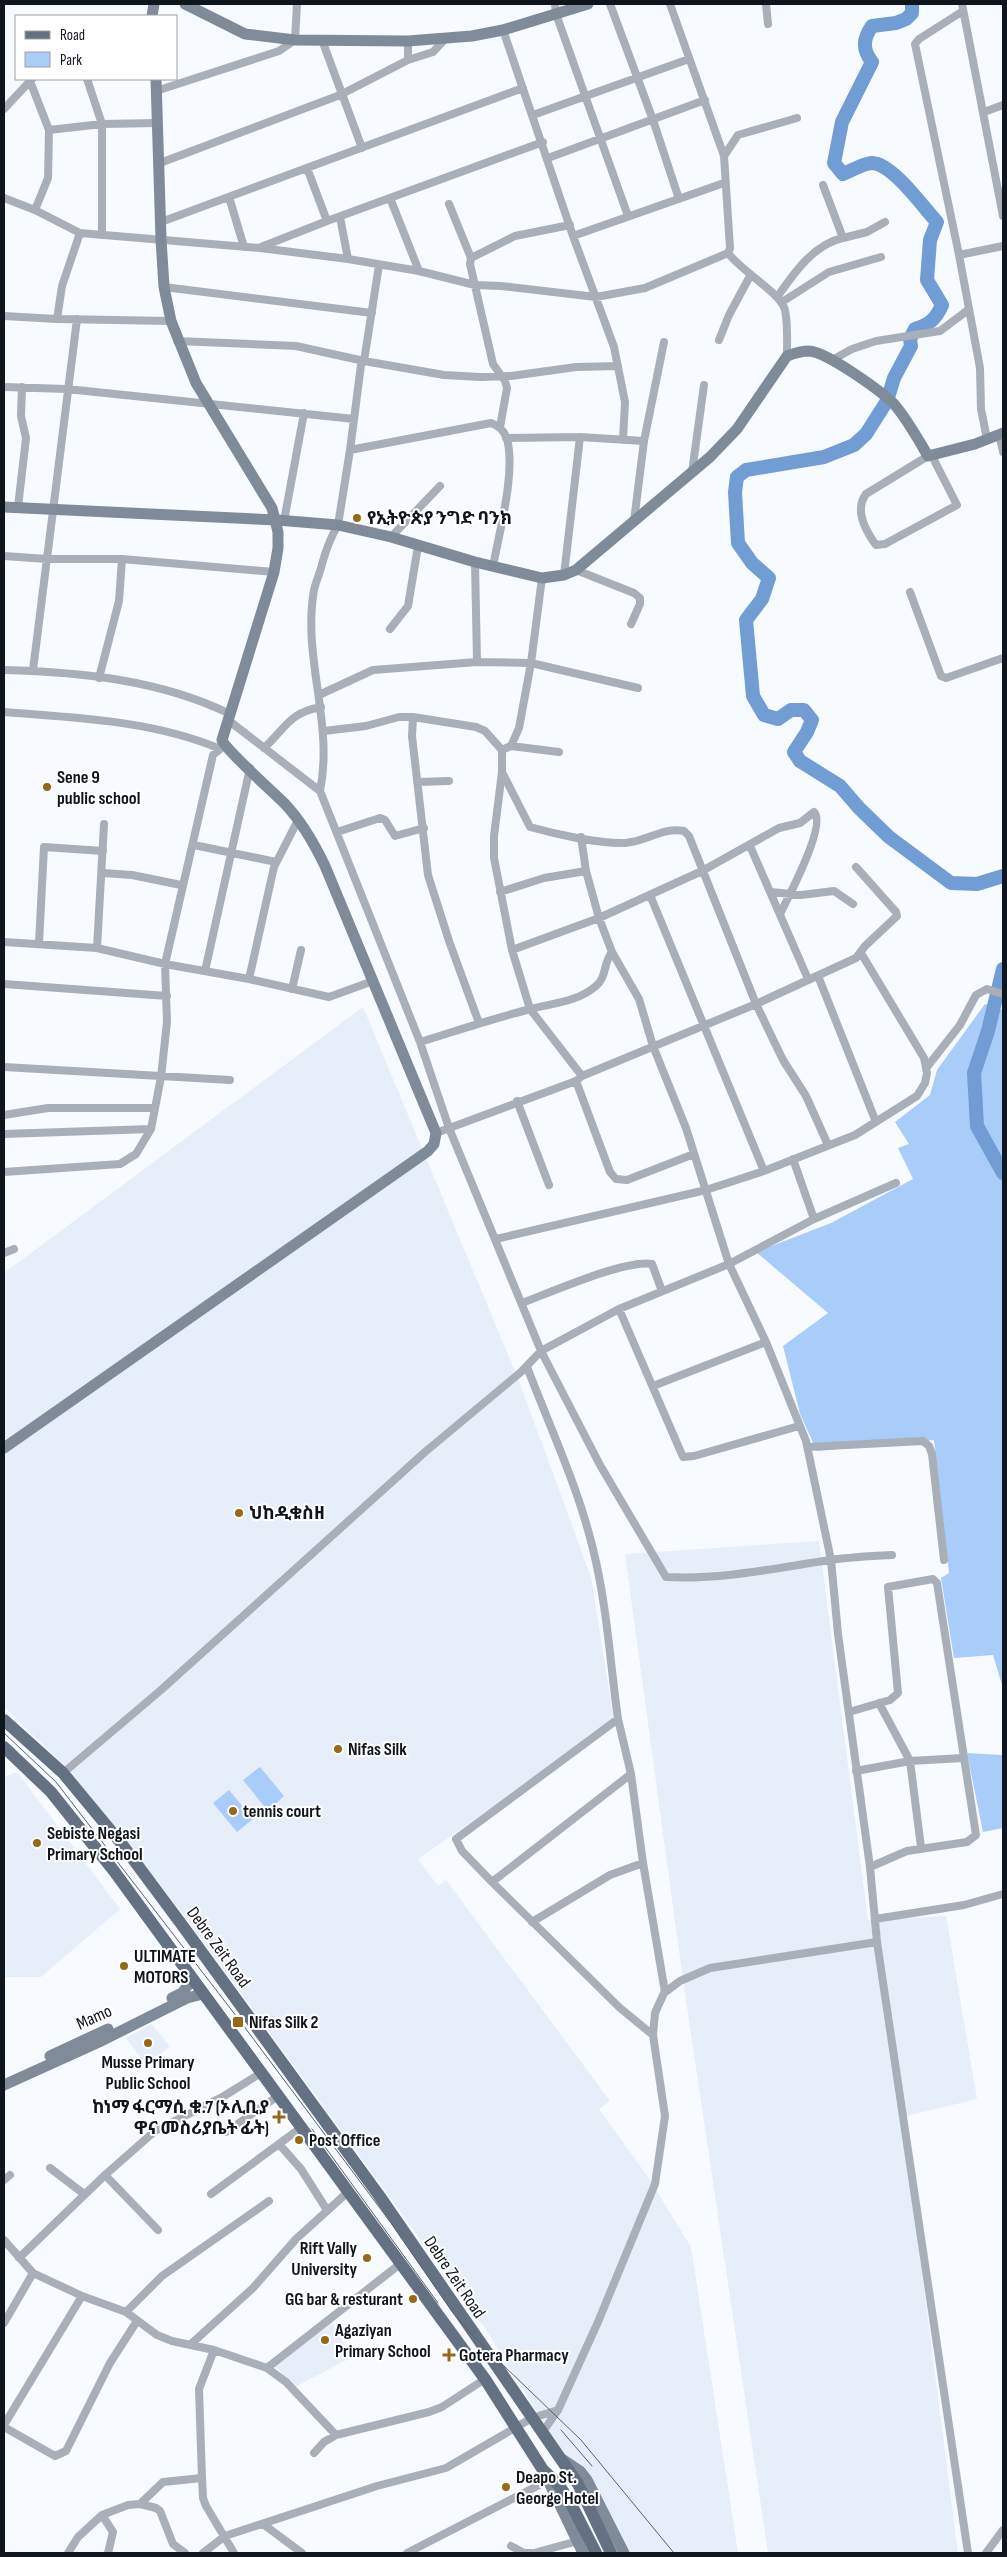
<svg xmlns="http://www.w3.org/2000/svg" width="1007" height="2557" font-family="'Sofia Sans Condensed','Noto Sans Ethiopic',sans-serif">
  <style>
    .built { fill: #e6eefa }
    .green { fill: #a9ccf9 }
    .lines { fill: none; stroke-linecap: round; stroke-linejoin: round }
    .river { stroke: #729dd4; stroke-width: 14 }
    .street { stroke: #a8afb9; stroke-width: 8 }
    .secondary { stroke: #808b99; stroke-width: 11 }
    .primary { stroke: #647182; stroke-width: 12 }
    .tram { stroke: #5b6066; stroke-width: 1 }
    .poi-dot { fill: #966817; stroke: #fff; stroke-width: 2 }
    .labels { text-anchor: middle; stroke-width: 4; stroke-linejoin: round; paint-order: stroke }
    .poi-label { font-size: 18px; font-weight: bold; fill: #0f151c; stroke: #fff; text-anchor: start }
    .street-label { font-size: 18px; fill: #0f151c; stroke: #fff }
  </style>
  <rect width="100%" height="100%" fill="#f7faff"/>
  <!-- built -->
  <path class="built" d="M363,1007L519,1381L591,1577L614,1722L418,1859L438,1886L446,1880L610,2101L599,2109L648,2177L691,2247L738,2553H625L485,2328L184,1915L70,1771L4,1707V1273Z
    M819,1541L868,1920L946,1916L977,2099L902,2117L958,2553H768L683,1980L625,1554Z
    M17,1772L120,1909L41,1977H4V1777Z
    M152,2024L170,2047L146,2065L126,2038Z
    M332,2322L352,2357L295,2387L274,2365Z"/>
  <!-- green -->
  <path class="green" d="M985,1004L1003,1010V1688L993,1655L954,1658L941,1578L949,1573L934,1440L817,1451L800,1414L783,1346L828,1313L756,1252L831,1223L913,1179L898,1148L909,1144L895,1122L930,1095L937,1070Z
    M1003,1750V1828L983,1832L967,1753L1002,1755Z
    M260,1767L284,1796L268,1811L243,1780Z
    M229,1790L253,1819L237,1832L213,1803Z"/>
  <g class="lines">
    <!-- river -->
    <path class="river" d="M912,4V13L906,19L896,23L872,26C863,39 862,49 872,62L842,122L834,163L843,174C851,171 864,163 872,163C893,164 923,207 937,222L930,240L927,280L942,305C936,319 929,325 915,329L910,339L911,346L894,378L887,401L866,434L854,445L824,457L746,470L737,477L735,492L738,543L752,563L769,578L762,599L746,620L753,696L764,715L778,719L791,710H804L812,720L807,732L794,752L800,761L840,786L859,808L889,837L951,883L977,884L1003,876
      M1003,969L988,1031L974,1073L977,1126L1003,1173"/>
    <!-- street -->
    <path class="street" d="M555,4L556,14L628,216
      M610,4L653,120L679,199
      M670,4L724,156L730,248L728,253
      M766,4L768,24
      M962,4L1003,216
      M963,11L919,39L915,44L959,255L980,368L981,409L987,439
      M503,30L573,236L614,347L625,402L623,440
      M322,40L362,148
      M408,60L433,52L446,38
      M87,79L102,124V235
      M30,81L49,130L48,178L35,210
      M156,91L279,51L295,40L297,4
      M4,109L32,79
      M984,112L1003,105
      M533,115L689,59
      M49,130L102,124L158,123
      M724,156L738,135L797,118
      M548,158L705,100
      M160,163L340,95L408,60V41
      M307,168L327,221
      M229,197L244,247
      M4,198L35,210L80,233L260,248L348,259L419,271L475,285L501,286L596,297L645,288L728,253C741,271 782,294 785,310C788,324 787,342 787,356
      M390,198L419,271
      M449,204L471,258L470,264L493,364L505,381L507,388L500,427
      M340,217L348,259
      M161,222L523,88
      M573,236L724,183
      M843,238L867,232L885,222
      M261,247L327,221L543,142
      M959,255L1003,246
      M471,258L515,236L570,225
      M379,265L364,361L361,365L350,450L338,525C330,538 326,550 322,564C320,573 316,581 314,590C302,657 334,724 320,791L420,1042L449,1128L541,1351L600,1465L666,1577C721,1580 776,1568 830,1560C851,1557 871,1556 892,1555
      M164,287L372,313
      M778,296C794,273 814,244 843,238L823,185
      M782,302L829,272L881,257
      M4,316L57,319L171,321
      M57,319L62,286L80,233
      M719,340L729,315L750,276
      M177,341L296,346L364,361L444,375L480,377L511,376L576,367L618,366
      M832,360L852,349L876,341L940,331L968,310
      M4,387L67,389L354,419
      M999,434L1003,452
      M506,438L580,437L644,441
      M350,450L491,423C499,426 504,430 507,439C516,473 499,532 493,567
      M928,456L866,494C854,510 865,530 876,545L885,544L957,505L932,456
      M692,472L704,385
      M18,507L26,438L21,416L22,387
      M284,521L304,413
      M634,521L644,441L664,342
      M391,537L440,486
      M4,556L47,559H122L274,572
      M475,562L477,662
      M576,570L634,593L640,598V604L631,624
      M564,575L580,437
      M910,592L941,676L946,678L1003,658
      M390,629L408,606L418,546
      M4,670C80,672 161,680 230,714
      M33,670L77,319
      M99,678L119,601L122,559
      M319,695L373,670L477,662L531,663L638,688
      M4,712C76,718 150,720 218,748
      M413,717L412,736L428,875L449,941L479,1023
      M228,720L320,791
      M324,731L366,726L399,717H413L476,727L485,731L502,750V772L494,836V858L512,950L530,1009L582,1076
      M511,746L559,752
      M264,748C286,728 288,713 321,707
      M502,750L511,746L519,728L531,663L542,578
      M502,772L530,827C555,834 599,844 625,843C646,842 662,827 684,831L689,836L756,1004L783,1060L806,1096L828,1145
      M418,782L449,781
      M337,832L380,818L385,820L395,836L424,828
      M581,837L586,871L599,918L612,952L639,999L653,1046L686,1128L729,1264L766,1342L806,1441L831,1560L838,1634L870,1867L877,1942L968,2553
      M194,845L276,862
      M750,846L808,979
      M103,873L132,875L181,885
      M500,892L544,878L586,871
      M771,892L801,895L834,891L853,904
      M650,895L764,1171
      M4,942L97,948L165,964L249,979L329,997L373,981
      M39,943L44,847L103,851
      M97,948L104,824
      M512,950L599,918L702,871L779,828L800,823L814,812C827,824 788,898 780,914
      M205,971L250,768
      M818,976L876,1122
      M249,979L274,867L298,820
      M4,984L167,996
      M292,989L301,950
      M420,1042C456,1031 491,1019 527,1010C551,1003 576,1003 596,986C607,977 603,963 612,952
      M4,1067L230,1080
      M927,1067L960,1025L976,995L987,989L1003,994
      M576,1081L610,1172L616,1179L627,1180L694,1154
      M517,1101L549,1185
      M4,1115L48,1108H154
      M436,1133L576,1081L582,1076L756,1004L856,958L865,946L897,916L896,912L856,867
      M4,1134L151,1129
      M793,1159L814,1219
      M4,1172L120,1164L136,1154L151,1129L161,1077L167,1022L165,964L213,755L224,746
      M496,1239L706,1190L764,1171L855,1135L917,1096L925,1083L927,1073L924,1058L861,953
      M4,1253L14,1249
      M522,1303C549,1293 626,1259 652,1264L662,1291
      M619,1309L683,1457L694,1456L799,1426
      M527,1367C550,1427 578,1487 593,1549C607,1605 610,1662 618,1719
      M653,1386L766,1342
      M808,1447L923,1441L929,1446L932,1454L944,1560
      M879,1703L910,1761L921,1847
      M849,1712L890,1700L898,1693L888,1587L933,1579L937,1583L976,1835L967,1842L907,1851L870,1867
      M856,1771L910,1761L963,1758
      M63,1773L161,1690L425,1452L521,1372L541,1351L619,1309L729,1264L814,1219L896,1183
      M631,1774L618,1719L456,1839L462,1851L492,1882L620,2008L653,2035
      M492,1882L631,1774L643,1863L665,1992
      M875,1919L964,1905L1003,1894
      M532,1922L610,1875L643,1863
      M226,2132L278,2096
      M279,2144L301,2169L327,2210
      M50,2168L84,2194
      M105,2175L158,2230
      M4,2180L10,2175
      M211,2194L302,2127
      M4,2240L33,2273L82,2296L126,2312L157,2335L172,2341L214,2350L267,2368L400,2264
      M19,2258L105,2175L155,2131L224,2096L261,2073
      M126,2312L162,2276L269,2201
      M4,2323L33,2273
      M191,2344L253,2288L296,2239L349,2191
      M267,2368L286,2382L336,2435
      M4,2425L82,2296
      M4,2427L55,2456L66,2451L110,2363L137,2321
      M542,2433L558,2410L598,2322L655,2184L665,2116L653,2035L655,2013L664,1993L680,1981L710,1968L877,1942
      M314,2453L324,2442L336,2435L429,2412L442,2407L485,2379
      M202,2478L199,2389L214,2350
      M140,2504L156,2508L160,2511L173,2544L185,2553
      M102,2515L113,2532L108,2553
      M263,2524L302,2553
      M511,2546L524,2553H531
      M68,2553L78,2537L102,2515L128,2505L140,2504L163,2482L202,2478L203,2498L206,2506L234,2553
      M203,2553L225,2536L377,2486L446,2468L532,2418L558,2410
      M407,2553L549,2480
      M534,2553L578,2541
      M986,2553L1003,2530"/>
    <!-- secondary -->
    <path class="secondary" d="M185,4L245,34L295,40L408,41L472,36L503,30L588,4
      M152,16L154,4
      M4,507L277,520L338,525L391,537L475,562L542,578L564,575L576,570L710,457L737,429L787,356C795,353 801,351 809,351C827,352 881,391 894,404C907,419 918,439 928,456L975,444L1003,433
      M4,1448L428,1151L434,1144L436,1133L325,866C314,843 302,822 285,804C274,793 225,749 222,740L274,572L278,548V532L272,508L196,383L171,321L164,287L161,239L156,79
      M172,1998L182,1993L192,1980
      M50,2056L108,2029
      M4,2085L99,2042L187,1998L203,1994
      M562,2459L580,2471L587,2480L624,2553
      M545,2474L583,2553"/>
    <!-- primary -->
    <path class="primary" d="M4,1720L63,1773L121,1843L182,1925L378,2194L578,2484L611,2553
      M4,1747L51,1792L114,1871L485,2379L543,2470L559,2485L571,2504L596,2553"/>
    <!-- tram -->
    <path class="tram" d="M4,1733L56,1782L240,2021L391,2223L453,2313L475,2338L581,2440L674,2553
      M312,2129L438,2303
      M561,2430L592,2466"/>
  </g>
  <!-- markers -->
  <g class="poi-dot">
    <circle cx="357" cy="518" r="5"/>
    <circle cx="47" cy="787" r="5"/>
    <circle cx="239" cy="1513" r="5"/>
    <circle cx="338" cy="1749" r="5"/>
    <circle cx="233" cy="1811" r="5"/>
    <circle cx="37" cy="1843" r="5"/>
    <circle cx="124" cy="1966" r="5"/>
    <rect x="232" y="2016" width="12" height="12" rx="2.5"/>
    <circle cx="148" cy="2043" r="5"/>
    <path d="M276.5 2109.5h5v5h5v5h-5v5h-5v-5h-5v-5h5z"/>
    <circle cx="299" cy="2140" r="5"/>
    <circle cx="367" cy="2258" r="5"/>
    <circle cx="413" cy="2299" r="5"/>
    <circle cx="325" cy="2340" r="5"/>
    <path d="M446.5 2347.5h5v5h5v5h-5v5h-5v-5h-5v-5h5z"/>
    <circle cx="506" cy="2487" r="5"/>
  </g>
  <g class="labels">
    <!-- poi labels -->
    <g class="poi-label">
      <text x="367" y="524">የኢትዮጵያ ንግድ ባንክ</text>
      <text x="57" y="783">Sene 9<tspan x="57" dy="21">public school</tspan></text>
      <text x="249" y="1519">ህከዲቁስዘ</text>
      <text x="348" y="1755">Nifas Silk</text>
      <text x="243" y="1817">tennis court</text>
      <text x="47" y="1839">Sebiste Negasi<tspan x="47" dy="21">Primary School</tspan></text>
      <text x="134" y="1962">ULTIMATE<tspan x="134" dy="21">MOTORS</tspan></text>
      <text x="249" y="2028">Nifas Silk 2</text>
      <text x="148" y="2068" text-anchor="middle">Musse Primary<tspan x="148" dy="21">Public School</tspan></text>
      <text x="269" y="2113" text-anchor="end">ከነማ ፋርማሲ ቁ.7 (ኦሊቢያ<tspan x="269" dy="21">ዋና መስሪያቤት ፊት)</tspan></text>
      <text x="309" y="2146">Post Office</text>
      <text x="357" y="2254" text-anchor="end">Rift Vally<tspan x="357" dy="21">University</tspan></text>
      <text x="403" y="2305" text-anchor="end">GG bar &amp; resturant</text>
      <text x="335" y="2336">Agaziyan<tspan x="335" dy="21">Primary School</tspan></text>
      <text x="459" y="2361">Gotera Pharmacy</text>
      <text x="516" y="2483">Deapo St.<tspan x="516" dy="21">George Hotel</tspan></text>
    </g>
    <!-- street labels -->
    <g class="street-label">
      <text transform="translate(219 1947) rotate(54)" y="6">Debre Zeit Road</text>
      <text transform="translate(94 2017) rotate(-24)" y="6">Mamo</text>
      <text transform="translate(455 2277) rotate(56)" y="6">Debre Zeit Road</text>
    </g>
  </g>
  <!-- border -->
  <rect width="1007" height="2557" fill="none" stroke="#0f151c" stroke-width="10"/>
  <!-- legend -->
  <rect x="15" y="15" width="162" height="65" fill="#ffffff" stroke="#9fa1a4"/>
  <rect x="25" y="31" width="25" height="8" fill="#647182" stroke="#9fa1a4"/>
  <text x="60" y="40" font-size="15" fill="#0f151c">Road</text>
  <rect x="25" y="52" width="25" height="15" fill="#a9ccf9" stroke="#9fa1a4"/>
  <text x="60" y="65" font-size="15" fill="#0f151c">Park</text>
</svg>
